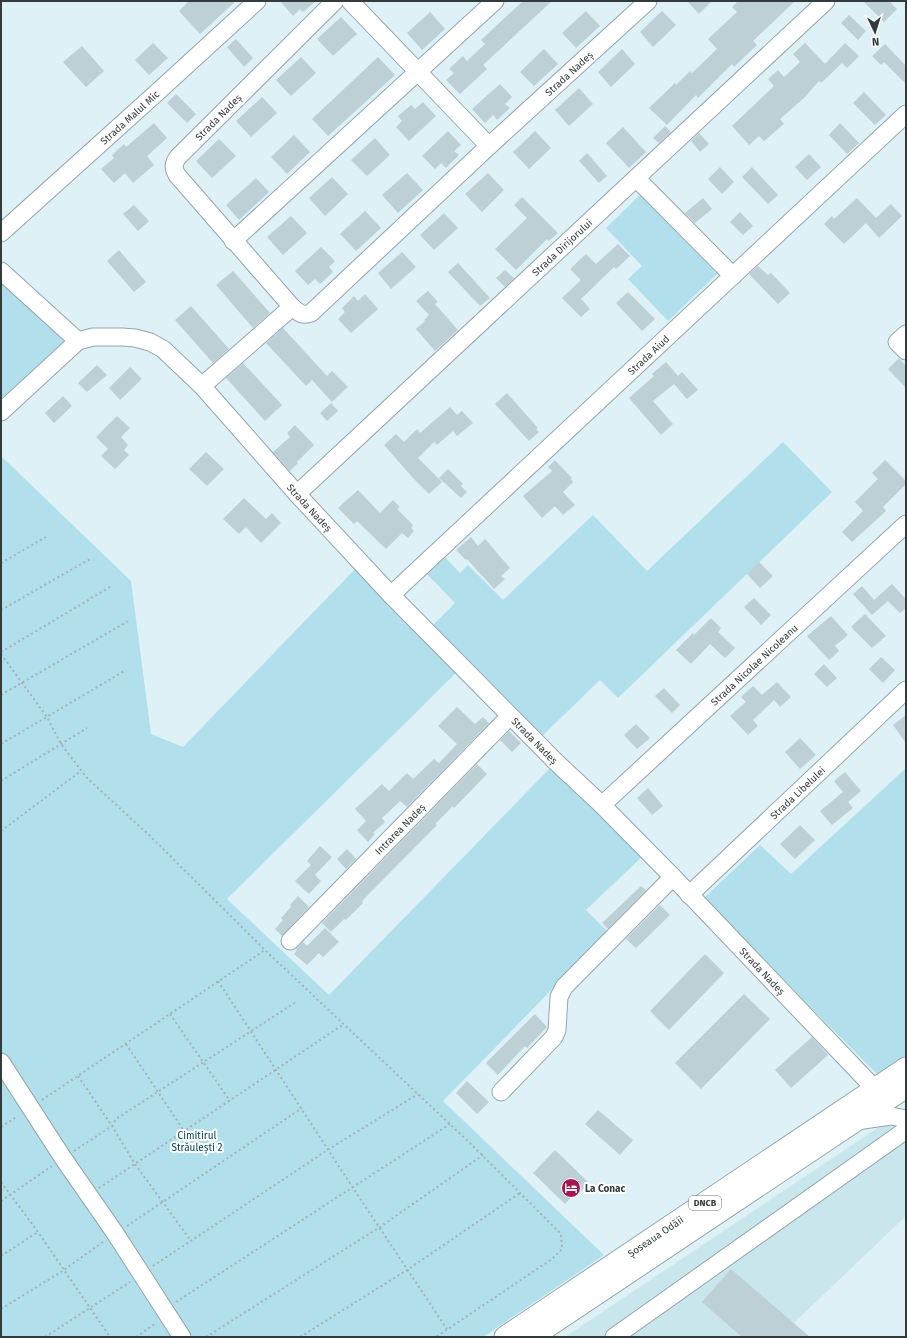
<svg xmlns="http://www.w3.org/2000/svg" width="907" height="1338" font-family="'Fira Sans',sans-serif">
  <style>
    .built { fill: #c9e6ed }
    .green { fill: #b1e0ec }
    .building { fill: #bcd0d5 }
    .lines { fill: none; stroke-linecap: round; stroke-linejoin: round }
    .minor-casing { stroke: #93a6ab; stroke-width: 19 }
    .major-casing { stroke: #93a6ab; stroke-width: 23 }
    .path { stroke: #a1b1b4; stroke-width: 2; stroke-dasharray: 2 3; stroke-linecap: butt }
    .minor { stroke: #fff; stroke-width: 17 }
    .major { stroke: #fff; stroke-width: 21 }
    .labels { text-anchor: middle; stroke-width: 4; stroke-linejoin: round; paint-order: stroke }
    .shield { fill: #fff; stroke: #707676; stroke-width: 1 }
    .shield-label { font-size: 9px; font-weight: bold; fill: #333b3c }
    .street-label { font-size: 10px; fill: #333b3c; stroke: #fff }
    .park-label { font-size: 10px; fill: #00404b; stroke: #fff }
    .poi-label { font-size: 10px; font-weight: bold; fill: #333b3c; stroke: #fff; text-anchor: start }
  </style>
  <rect width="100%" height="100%" fill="#ddf1f6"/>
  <!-- built -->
  <path class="built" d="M906,1109V1216L779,1337H565Z"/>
  <!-- green -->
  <path class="green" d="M640,195L717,274L668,321L628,279L642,266L606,228Z
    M1,271L78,341L1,412Z
    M783,442L832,492L618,698L600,680L539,739L431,627L455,603L427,574L445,557L460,573L468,565L503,600L593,515L647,571Z
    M1,456L131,581L151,734L183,747L359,565L462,667L227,899L329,995L556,762L647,852L586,910L608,932L443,1101L604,1255L483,1337H1Z
    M906,768V1055L878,1075L703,899L760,845L791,874Z"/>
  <!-- building -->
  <path class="building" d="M189,1H236L200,34L179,11Z
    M280,1H316L303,12L300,9L293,16Z
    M523,1H552L483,65L487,69L460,94L446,80L454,73L449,69L463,56L467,61L485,44L481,40Z
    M687,1H712L699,14Z
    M738,1H795L753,41L757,45L734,67L732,64L698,98L696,95L667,125L649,108L675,83L676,85L690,71L692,73L717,49L708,39L737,12L732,7Z
    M863,1H889L897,9L884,22Z
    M586,11L600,26L576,48L562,33Z
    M662,11L676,25L653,47L640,32Z
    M430,12L445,29L422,50L407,33Z
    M849,15L866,31L858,40L841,23Z
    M341,17L357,34L333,56L317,39Z
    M236,39L253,58L244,67L227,47Z
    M153,43L168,58L149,75L135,60Z
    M805,43L825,64L845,43L859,56L847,68L842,63L821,83L819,81L804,98L780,119L784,124L764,141L759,136L749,145L732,126L774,86L768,79L778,70L784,77L800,62L793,54Z
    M885,44L906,66V84L884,62L881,65L872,56Z
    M82,46L104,71L86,87L63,62Z
    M544,49L558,64L534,86L520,72Z
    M622,49L635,64L611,87L598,72Z
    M301,57L316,73L291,96L276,80Z
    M378,57L395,75L328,136L312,119Z
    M500,84L512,97L505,104L510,108L497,120L493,115L485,123L472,109Z
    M579,88L593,104L569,126L555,110Z
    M864,92L886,115L875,125L853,103Z
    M176,94L196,114L187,123L167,103Z
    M262,97L277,113L251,137L236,121Z
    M423,102L436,116L409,141L396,127L402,121L398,116L411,105L415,109Z
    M154,123L167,138L147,156L154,165L133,183L125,173L114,183L101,169L114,158L112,155L124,144L126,147Z
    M840,123L859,143L847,154L829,135Z
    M665,126L671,132L659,143L653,138Z
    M623,127L646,152L629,168L606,143Z
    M448,131L461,145L454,151L459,155L446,168L441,163L435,169L422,156Z
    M535,131L551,148L529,169L513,152Z
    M699,133L709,144L700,152L691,141Z
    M294,135L310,152L287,174L271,157Z
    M375,138L390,155L367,176L351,160Z
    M219,139L236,156L212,178L196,161Z
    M587,153L607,176L599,183L579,161Z
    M809,154L821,167L807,180L795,167Z
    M720,167L734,182L722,194L708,179Z
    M752,167L778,195L768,204L742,177Z
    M407,173L423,190L398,213L382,195Z
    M488,173L504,190L482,212L465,194Z
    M332,177L348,194L325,216L309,198Z
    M256,178L269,192L239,220L226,205Z
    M522,197L558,233L549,241L547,239L516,270L495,249L527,218L514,205Z
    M703,198L712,209L695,223L685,213Z
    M857,198L876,218L891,204L902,216L879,238L866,223L844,244L824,224L832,216L834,219Z
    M134,205L149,221L138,231L123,214Z
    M365,211L381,228L356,251L340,234Z
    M740,212L753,226L743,235L730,222Z
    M444,213L458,228L434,250L420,235Z
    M291,216L307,233L283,255L267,237Z
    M618,244L630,256L616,269L614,267L581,299L590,309L581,317L562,298L581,280L570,269L586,254L596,264Z
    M321,247L335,261L329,267L333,272L320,284L315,279L308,285L295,271Z
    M119,250L146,282L134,292L107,261Z
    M402,252L416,267L391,289L378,273Z
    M458,263L490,298L480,306L448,272Z
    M758,266L768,275L771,273L790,293L778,304L749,274Z
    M505,270L514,278L505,287L496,278Z
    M233,271L270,313L253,328L216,285Z
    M428,291L438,302L435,304L458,330L435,351L416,329L425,321L424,320L429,315L416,301Z
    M628,292L655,319L642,331L616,303Z
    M365,294L378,309L351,333L338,319L345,312L342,308L354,296L358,301Z
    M191,306L229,349L213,363L175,320Z
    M283,328L327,376L332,371L348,387L332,402L312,380L306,386L266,343Z
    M899,358L906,366V388L888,369Z
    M666,362L678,376L682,372L698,390L687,399L674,384L653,401L673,424L661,435L629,398L654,376L652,374Z
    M243,363L282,405L265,421L226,378Z
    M97,365L107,375L87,392L78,383Z
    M130,367L142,379L120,400L109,388Z
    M507,393L538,428L536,429L539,432L529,441L495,404Z
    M63,396L72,406L54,423L45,413Z
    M331,403L338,411L327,421L320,413Z
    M450,407L457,415L462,411L473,423L457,436L453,431L437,445L434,442L418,458L442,482L429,494L413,478L384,445L396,434L404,442L417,429L420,433Z
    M117,416L130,428L121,437L128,445L124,450L129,455L115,469L101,456L108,449L96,437Z
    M295,425L314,445L297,462L298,463L290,471L273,452L290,437L287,433Z
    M206,452L224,469L207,486L189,469Z
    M555,460L572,478L571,479L573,482L563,492L575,505L563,515L555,506L542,518L523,496L552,471L548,467Z
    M885,460L906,481V484L883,507L886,511L852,542L842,532L863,511L855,502L878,479L872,473Z
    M448,469L463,484L461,486L467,492L461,498L439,478Z
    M358,490L380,513L393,500L400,507L397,509L413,525L411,528L414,531L408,538L402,533L386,549L357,521L354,524L338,508Z
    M244,498L266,519L272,513L281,523L261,543L246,527L239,534L223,519Z
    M471,537L478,546L485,539L510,568L501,576L505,579L494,589L467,559L466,560L456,550Z
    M759,562L773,576L760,588L747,574Z
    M892,584L906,599V608L900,613L888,601L872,615L853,594L862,586L874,600Z
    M754,598L771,615L761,625L744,607Z
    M865,614L886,636L872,648L851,627Z
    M831,616L848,635L835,646L839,651L829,660L807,636Z
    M711,618L721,628L718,632L735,648L725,658L710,644L691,664L676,650L693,633L694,635Z
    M881,657L895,670L883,683L869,669Z
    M824,664L837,678L827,687L814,674Z
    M777,682L791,697L780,707L774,700L753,720L758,726L748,735L730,716L746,702L741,697L753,686L762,695Z
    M664,688L680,705L672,713L655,696Z
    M457,707L475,724L483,717L489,723L407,807L400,801L382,818L385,822L373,833L375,834L368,842L357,830L366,821L355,809L382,784L389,791L407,773L413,779L434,759L439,763L457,744L438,726Z
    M906,715V743L893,725Z
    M636,724L650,738L637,749L624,735Z
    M509,731L521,743L512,752L500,740Z
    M800,738L816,755L800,769L785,752Z
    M477,764L487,774L458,804L454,808L453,806L435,824L437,825L362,901L363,903L346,920L344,919L331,932L322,923Z
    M845,772L861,791L848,802L853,808L832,825L820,811L843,792L834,781Z
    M648,788L663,806L652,815L637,798Z
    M800,825L815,840L795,859L780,844Z
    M320,846L332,857L315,875L321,881L309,894L295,881L311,865L307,861Z
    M347,849L356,859L346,869L337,859Z
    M641,886L646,890L608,929L602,923Z
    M298,896L309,907L282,936L275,929L283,920L281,918L291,907L290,905Z
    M660,905L670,915L636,948L626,939Z
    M325,928L339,942L323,957L319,953L307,965L294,954L297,950L296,949L303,942L307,946Z
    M705,954L724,973L669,1030L650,1011Z
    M744,994L770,1019L701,1089L675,1063Z
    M535,1014L547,1027L527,1048L525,1046L498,1075L486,1063Z
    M812,1037L828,1055L791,1088L775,1070Z
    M467,1081L489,1102L477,1114L456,1093Z
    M598,1110L633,1140L620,1155L585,1124Z
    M555,1150L589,1183L579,1193L577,1191L565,1204L533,1173Z
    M731,1269L810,1337H742L702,1302Z"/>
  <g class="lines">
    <!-- minor casing -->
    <g class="minor-casing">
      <g id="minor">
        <path id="s1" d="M335,1L178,157C173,164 173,168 177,175L292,307C299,313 302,316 311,313L489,146L648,1"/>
        <path d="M350,1L489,146"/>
        <path d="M636,178L733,276"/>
        <path id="s2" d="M1,233L152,97L257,1"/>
        <path d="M233,241L495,1"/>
        <path d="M1,271L78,341"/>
        <path d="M906,334L897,342L906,351"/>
        <path id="s3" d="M78,341L93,337H122L135,338L150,342L163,349L202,386L297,494L391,595L556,762L602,805L673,877L875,1089"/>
        <path d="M202,386L292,307"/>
        <path d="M1,412L78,341"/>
        <path id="s4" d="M297,494L826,1"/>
        <path id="s5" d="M391,595L906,114"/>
        <path id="s6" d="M602,805L906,524"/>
        <path id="s7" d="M689,895L906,690"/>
        <path id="s8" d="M290,941L510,716"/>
        <path d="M1,1062L63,1158L115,1233L182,1337"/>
        <path d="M501,1092L554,1037L557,1030L559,997L564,987L673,877"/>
        <path d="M856,1121L891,1116L906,1119"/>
        <path d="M614,1337L906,1130"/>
      </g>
    </g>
    <!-- major casing -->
    <g class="major-casing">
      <g id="major">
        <path id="s9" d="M505,1337L906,1068"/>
        <path d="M532,1337L906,1087"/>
      </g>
    </g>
    <!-- path -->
    <path class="path" d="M1,563L46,537
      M1,610L90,559
      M1,652L110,587
      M1,654L47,717L61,744L87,778L150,836L267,952L472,1145L561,1234L562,1249L552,1259L436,1337
      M1,695L128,621
      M1,744L126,670
      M1,781L87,728
      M1,831L81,771
      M218,981L353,1188L447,1329
      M170,1014L230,1101
      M126,1044L184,1131
      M78,1076L112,1126L135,1164L191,1241
      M42,1100L265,950
      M1,1127L18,1116
      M74,1151L112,1126L116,1119L296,1002
      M1,1182L38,1232L110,1337
      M99,1188L344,1024
      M1,1201L52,1166
      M127,1226L302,1108
      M1,1256L38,1232
      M153,1266L329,1149L418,1094
      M176,1302L450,1124
      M1,1309L61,1272L103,1242
      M45,1337L130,1282
      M136,1337L156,1323
      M206,1337L380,1227L483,1155
      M300,1337L407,1270L520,1193"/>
    <!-- minor -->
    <use href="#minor" class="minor"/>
    <!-- major -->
    <use href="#major" class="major"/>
  </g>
  <!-- icons -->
  <defs>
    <g id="hotel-disc" transform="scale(1)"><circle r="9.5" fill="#a81651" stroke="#fff"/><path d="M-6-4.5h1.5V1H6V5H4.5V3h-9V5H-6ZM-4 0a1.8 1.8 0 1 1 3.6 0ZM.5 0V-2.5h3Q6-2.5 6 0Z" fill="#fff"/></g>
  </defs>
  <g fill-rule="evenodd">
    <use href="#hotel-disc" x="571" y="1188"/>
  </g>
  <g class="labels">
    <!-- shield labels -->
    <rect class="shield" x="689" y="1196" width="32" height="14" rx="3"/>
    <g class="shield-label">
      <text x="705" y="1206">DNCB</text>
    </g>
    <!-- street labels -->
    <g class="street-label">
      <text dy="4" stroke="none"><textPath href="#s1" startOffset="789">Strada Nadeș</textPath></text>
      <text dy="4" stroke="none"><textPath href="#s2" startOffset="173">Strada Malul Mic</textPath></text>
      <text transform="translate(218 117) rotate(-45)" y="4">Strada Nadeș</text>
      <text dy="4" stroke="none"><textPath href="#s4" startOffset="362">Strada Dirijorului</textPath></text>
      <text dy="4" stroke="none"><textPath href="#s5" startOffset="352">Strada Aiud</textPath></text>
      <text dy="4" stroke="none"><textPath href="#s3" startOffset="304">Strada Nadeș</textPath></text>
      <text dy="4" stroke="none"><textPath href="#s6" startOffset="207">Strada Nicolae Nicoleanu</textPath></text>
      <text dy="4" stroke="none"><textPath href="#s3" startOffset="628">Strada Nadeș</textPath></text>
      <text dy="4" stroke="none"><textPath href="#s7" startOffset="149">Strada Libelulei</textPath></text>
      <text dy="4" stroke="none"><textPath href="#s8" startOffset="157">Intrarea Nadeș</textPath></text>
      <text dy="4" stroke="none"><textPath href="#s3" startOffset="952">Strada Nadeș</textPath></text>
      <text dy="4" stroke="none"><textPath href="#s9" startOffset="181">Șoseaua Odăii</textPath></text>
    </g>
    <!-- park labels -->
    <g class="park-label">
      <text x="197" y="1139">Cimitirul<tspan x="197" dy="12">Străulești 2</tspan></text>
    </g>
    <!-- poi labels -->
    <g class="poi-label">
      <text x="585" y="1192">La Conac</text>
    </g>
  </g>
  <!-- border -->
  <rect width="907" height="1338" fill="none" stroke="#333b3c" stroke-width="4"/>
  <!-- north arrow -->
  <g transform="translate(875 32) rotate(176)" stroke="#ffffff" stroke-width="3" paint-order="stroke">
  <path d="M0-3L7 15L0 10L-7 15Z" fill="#333b3c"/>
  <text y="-6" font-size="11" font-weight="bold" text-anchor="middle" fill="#333b3c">N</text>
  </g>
</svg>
